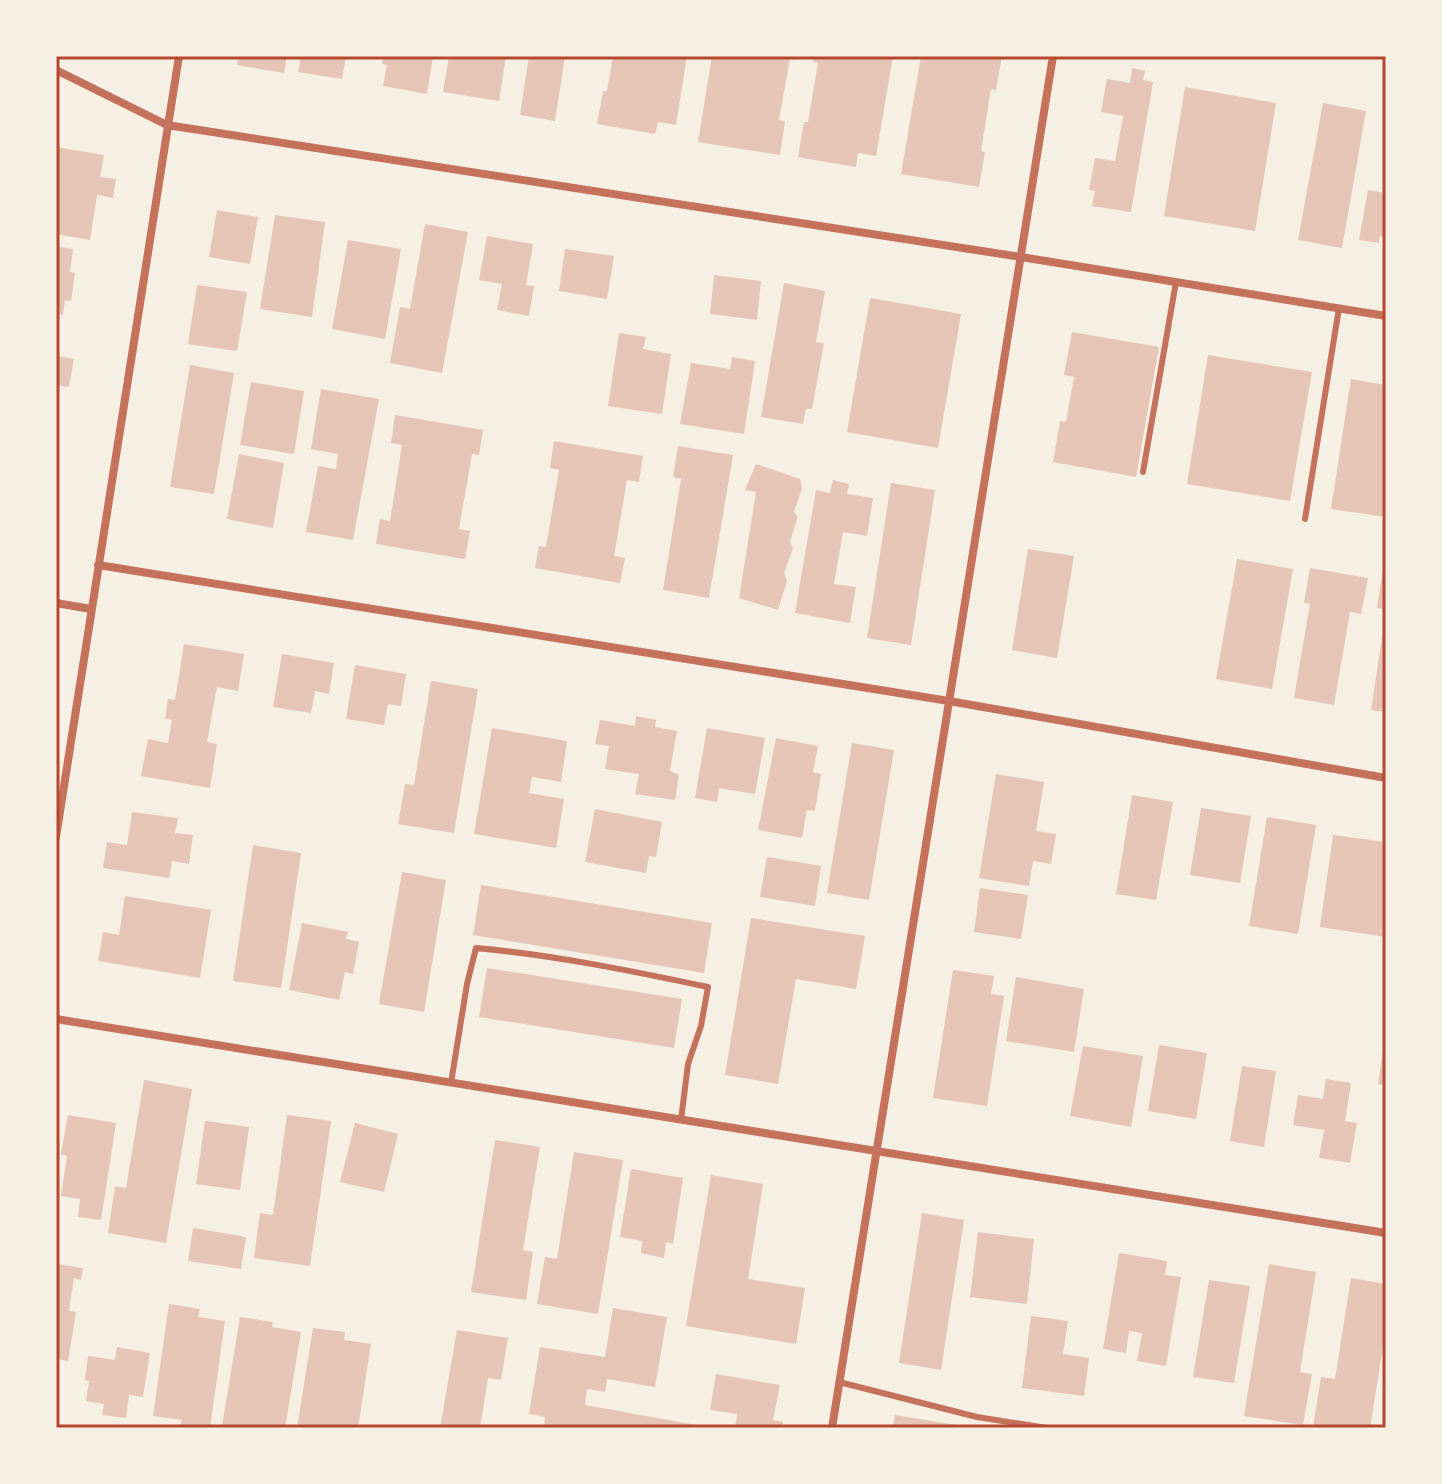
<svg xmlns="http://www.w3.org/2000/svg" width="1442" height="1484" font-family="Inter,sans-serif">
  <style>
    .building { fill: #e6c5b7 }
    .lines { fill: none; stroke-linecap: round; stroke-linejoin: round }
    .service { stroke: #c5725c; stroke-width: 6 }
    .minor { stroke: #c5725c; stroke-width: 8 }
    .neatline { fill: none; stroke: #b5482f; stroke-width: 3 }
  </style>
  <rect width="100%" height="100%" fill="#f6efe4"/>
  <!-- building -->
  <path class="building" d="M238,56H287L284,73L237,65Z
    M301,56H346L342,79L298,72Z
    M384,56H433L427,94L383,86L387,65L382,64Z
    M449,56H506L499,101L443,92Z
    M529,56H565L555,121L520,115Z
    M613,56H687L676,125L658,122L655,134L597,124L603,91H607Z
    M712,56H796L795,60L790,58L779,120L785,121L780,155L698,142Z
    M814,56H893L876,156L858,153L856,167L798,157L804,122H808L818,63L813,62Z
    M921,56H1002L996,90L991,89L981,151L985,152L979,187L901,174Z
    M1132,68L1145,71L1143,80L1153,82L1131,212L1092,206L1095,191L1089,190L1095,158L1115,161L1123,116L1101,112L1107,79L1130,83Z
    M1185,87L1276,103L1255,231L1164,216Z
    M1323,103L1366,111L1342,248L1298,240Z
    M56,147L104,155L100,177L116,179L113,198L97,195L90,240L56,234Z
    M1368,190L1386,193V237L1380,236L1379,243L1359,240Z
    M217,210L258,217L250,264L209,257Z
    M275,215L325,222L312,317L260,309Z
    M425,224L468,232L442,373L390,363L400,307L410,309Z
    M487,236L533,244L526,285L534,286L529,316L497,310L502,284L479,280Z
    M348,240L401,249L385,339L332,329Z
    M56,246L73,249L70,272L75,273L71,301L65,300L63,315L56,313Z
    M565,249L614,256L607,299L559,291Z
    M714,275L761,281L757,320L710,314Z
    M784,283L825,291L816,342L824,343L812,409H806L803,424L761,417Z
    M197,285L247,292L237,351L188,344Z
    M870,298L961,314L938,448L847,432Z
    M1072,332L1159,347L1136,477L1053,462L1060,421L1066,422L1074,377L1064,375Z
    M619,333L646,337L643,349L671,354L662,414L608,406Z
    M1208,355L1312,372L1290,501L1187,484Z
    M56,356L74,359L69,387L56,385Z
    M732,357L755,361L744,434L680,424L691,363L730,369Z
    M190,365L234,373L214,494L170,487Z
    M1351,379L1386,385V517L1331,509Z
    M251,382L304,391L294,454L240,445Z
    M321,389L379,399L353,540L306,532L318,466L336,469L338,454L311,449Z
    M395,415L483,430L479,455L472,454L459,529L470,531L465,559L376,544L380,519L390,521L402,445L391,443Z
    M554,441L643,456L639,482L627,480L614,556L625,558L620,583L535,568L539,546L546,547L559,470L550,468Z
    M678,446L733,455L709,598L663,590L681,479L673,477Z
    M239,454L284,463L273,528L227,519Z
    M756,464L800,479L802,488L794,512L798,517L790,541L793,549L784,572L787,581L778,610L739,598L756,492L745,490Z
    M833,480L849,484L847,494L873,498L867,536L843,532L834,584L856,587L850,623L795,613L816,490L830,493Z
    M891,483L935,490L911,645L867,638Z
    M1028,549L1074,556L1057,658L1012,650Z
    M1237,559L1293,569L1272,689L1216,679Z
    M1384,562H1386V609L1377,608Z
    M1310,568L1368,578L1361,614L1350,612L1334,705L1294,698L1310,604L1304,603Z
    M1384,624H1386V712L1371,710Z
    M184,644L244,654L238,691L217,687L207,742L217,744L210,788L141,776L148,739L168,743L172,720L165,719L168,699L175,700Z
    M282,654L334,663L329,694L315,691L311,713L273,707Z
    M355,665L406,674L401,706L388,704L384,725L346,719Z
    M431,681L478,689L454,833L398,824L405,784L414,785Z
    M636,716L656,720L655,727L677,731L670,771L679,775L675,800L635,794L639,774L605,769L609,746L595,744L600,720L635,726Z
    M492,728L567,741L561,782L532,777L529,793L564,799L556,848L474,834Z
    M707,728L765,738L755,794L719,788L717,802L695,798Z
    M776,738L818,746L813,772L821,774L815,811L807,810L802,838L758,830Z
    M852,743L894,750L869,900L827,893Z
    M996,774L1044,782L1036,831L1056,834L1051,864L1033,861L1029,886L979,878Z
    M1132,795L1173,802L1156,900L1116,894Z
    M1201,808L1251,816L1240,883L1190,875Z
    M595,809L662,822L656,857L649,856L646,873L585,862Z
    M132,812L178,818L175,833L193,835L189,864L172,861L169,878L103,868L107,842L127,845Z
    M1267,817L1316,825L1298,934L1249,926Z
    M1333,835L1386,842V937L1320,927Z
    M253,845L301,853L281,988L233,981Z
    M767,857L821,866L815,906L760,897Z
    M402,872L446,880L424,1012L379,1004Z
    M481,885L712,923L704,973L473,935Z
    M980,888L1028,895L1021,939L974,932Z
    M125,896L211,910L200,978L98,961L103,932L119,935Z
    M751,918L865,936L856,989L796,979L778,1084L725,1075Z
    M302,923L348,932L346,939L359,942L353,974L345,972L339,1000L289,990Z
    M487,968L682,999L674,1048L479,1017Z
    M953,970L994,976L991,994L1004,996L987,1106L933,1098Z
    M1016,977L1084,989L1074,1052L1006,1041Z
    M1159,1045L1207,1053L1196,1119L1148,1111Z
    M1083,1046L1143,1056L1131,1127L1070,1116Z
    M1383,1050H1386V1085L1378,1084Z
    M1242,1066L1276,1071L1264,1147L1230,1141Z
    M1326,1079L1351,1083L1345,1121L1357,1123L1350,1163L1319,1158L1324,1130L1293,1125L1298,1095L1323,1099Z
    M144,1080L192,1089L166,1243L108,1233L115,1186L126,1188Z
    M68,1115L116,1123L101,1220L78,1217L80,1199L61,1196L67,1156L61,1154Z
    M287,1115L331,1121L310,1266L254,1258L260,1213L273,1215Z
    M205,1121L249,1127L240,1190L196,1184Z
    M355,1123L398,1134L384,1192L340,1182Z
    M495,1140L540,1147L523,1250L533,1252L526,1300L471,1292Z
    M574,1152L623,1160L598,1314L537,1304L545,1257L557,1259Z
    M631,1169L683,1178L673,1244L666,1242L664,1258L641,1253L642,1241L620,1237Z
    M711,1175L763,1184L748,1279L805,1288L796,1344L686,1326Z
    M922,1213L964,1220L941,1370L899,1363Z
    M193,1228L246,1237L241,1269L188,1261Z
    M978,1232L1034,1239L1027,1304L970,1297Z
    M1119,1253L1167,1261L1165,1275L1181,1277L1166,1366L1137,1361L1142,1333L1129,1331L1126,1353L1103,1349Z
    M56,1264L83,1268L81,1280L74,1278L69,1311L76,1312L68,1361L56,1359Z
    M1269,1264L1316,1272L1300,1372L1312,1374L1303,1425L1244,1416Z
    M1351,1278L1386,1284V1327L1370,1428L1313,1427L1321,1377L1335,1379Z
    M1209,1280L1250,1286L1234,1383L1193,1377Z
    M169,1304L200,1309L198,1317L225,1321L210,1428L180,1427L182,1420L153,1416Z
    M613,1308L667,1317L655,1387L607,1379L605,1392L587,1389L585,1405L713,1428H544L545,1417L529,1414L540,1347L605,1357Z
    M1031,1316L1068,1321L1063,1354L1089,1358L1084,1396L1022,1388Z
    M240,1317L273,1322L272,1327L301,1332L285,1428L222,1426Z
    M313,1328L345,1332L344,1340L371,1344L358,1428H297Z
    M457,1330L508,1338L501,1380L488,1378L480,1428H440Z
    M117,1347L150,1353L143,1397L129,1395L126,1418L102,1415L104,1404L86,1401L89,1381L85,1380L88,1356L115,1360Z
    M716,1374L780,1385L773,1420L783,1422L782,1428H735L737,1414L710,1410Z
    M895,1415L962,1426V1428H893Z"/>
  <g class="lines">
    <!-- service -->
    <path class="service" d="M1143,472L1176,282
      M1305,519L1339,308
      M451,1083L467,984L476,948C554,955 632,971 708,987L701,1026L688,1064L681,1120
      M839,1382L977,1417L1047,1428"/>
    <!-- minor -->
    <path class="minor" d="M56,70L167,125L1021,257L1386,316
      M98,565L949,701L1386,778
      M56,603L91,609
      M56,837L179,56
      M56,1019L1386,1233
      M832,1428L1053,56"/>
  </g>
  <!-- border -->
  <rect width="1442" height="1484" fill="none" stroke="#f6efe4" stroke-width="116"/>
  <rect x="58" y="58" width="1326" height="1368" class="neatline"/>
</svg>
